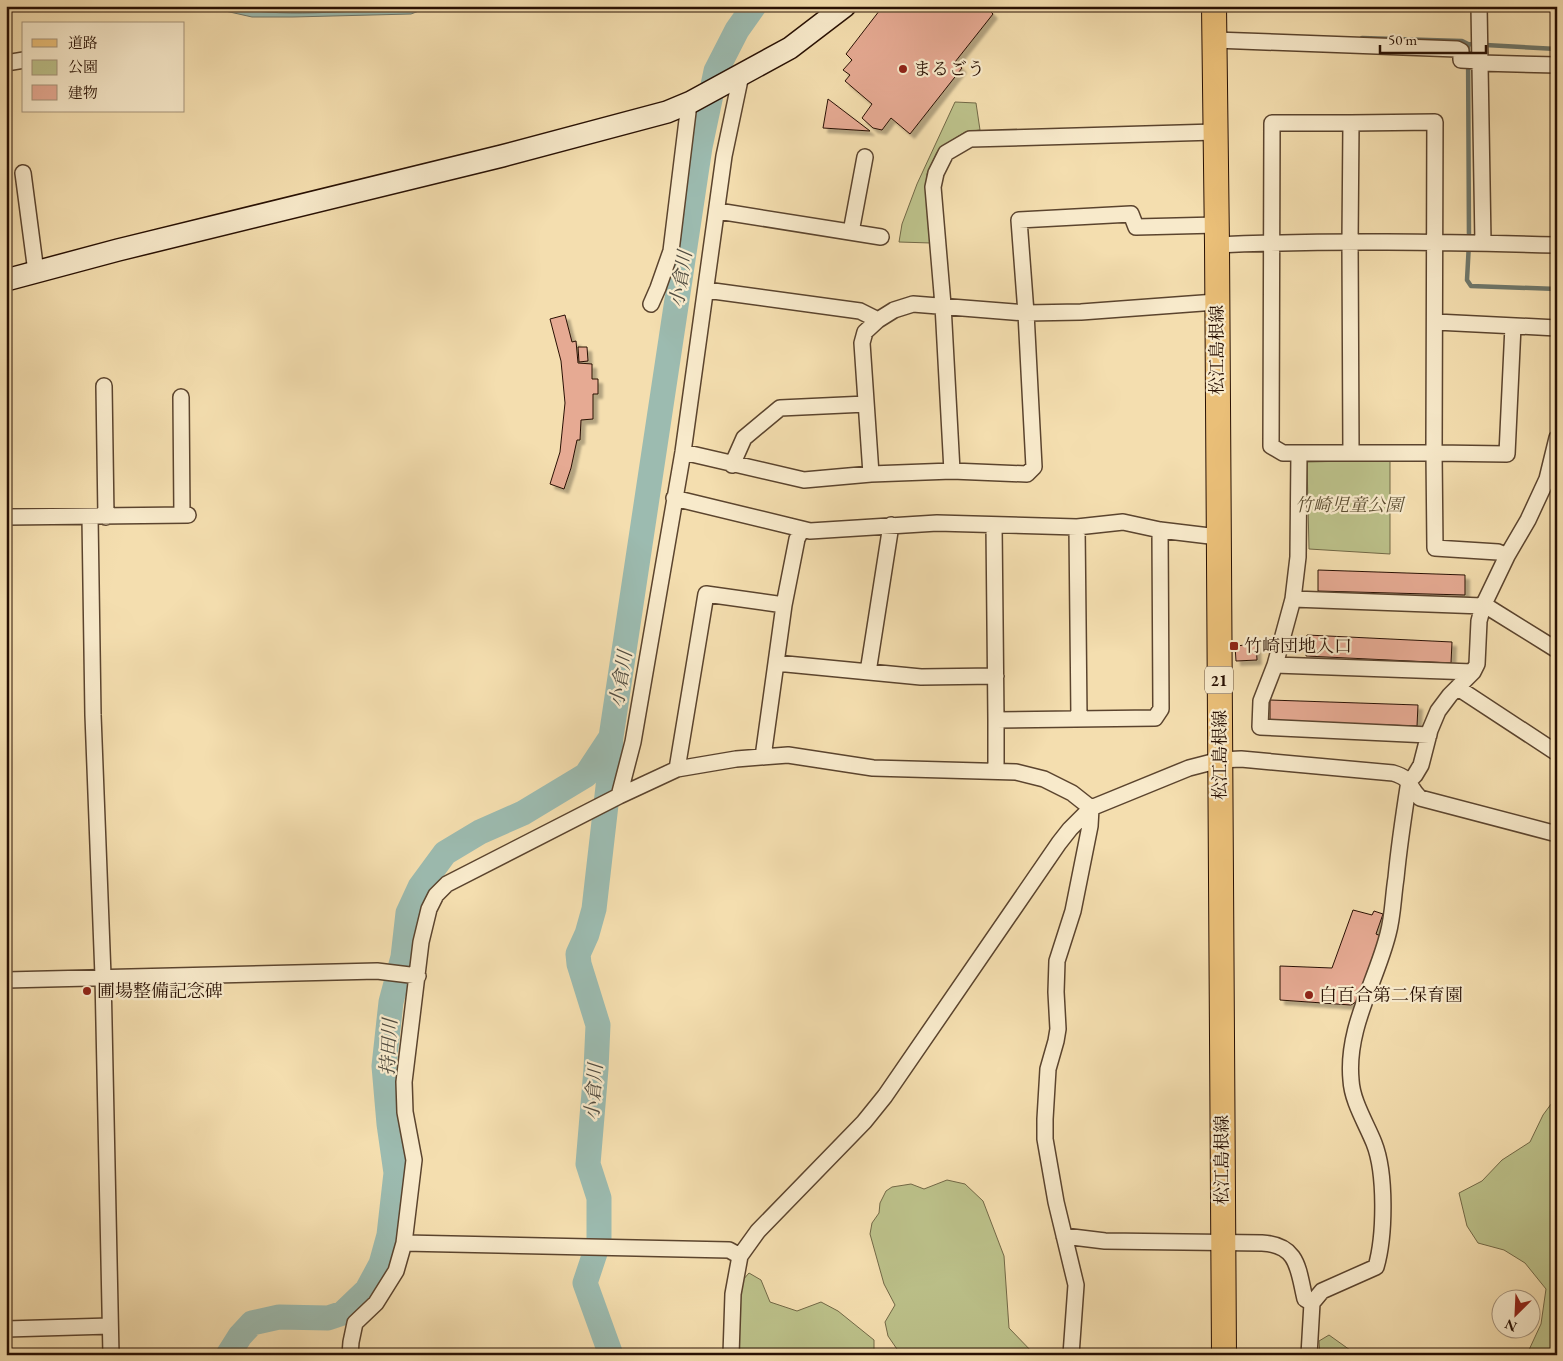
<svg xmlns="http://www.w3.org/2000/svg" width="1563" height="1361" font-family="'EB Garamond','Noto Serif JP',serif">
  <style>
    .green { fill: #bcc18a; stroke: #726846 }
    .water { fill: #9cbbb0; stroke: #6e776b }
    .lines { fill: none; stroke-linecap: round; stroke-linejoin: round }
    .shore { stroke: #62665a; stroke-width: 1 }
    .stream { stroke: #6e776b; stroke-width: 4.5 }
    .river { stroke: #9cbbb0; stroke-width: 25 }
    .building { fill: #e6aa93; stroke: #281003; filter: url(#shadow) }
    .street-casing { stroke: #5b442e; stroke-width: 18 }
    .secondary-casing { stroke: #281003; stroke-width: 24 }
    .primary-casing { stroke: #281003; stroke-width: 26 }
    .street { stroke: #f8eacb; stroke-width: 15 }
    .secondary { stroke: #f8eacb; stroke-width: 21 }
    .primary { stroke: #eabf78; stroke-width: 24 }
    .poi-dot { fill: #8f2418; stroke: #f8eacb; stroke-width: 2 }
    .labels { text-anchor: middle; stroke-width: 4.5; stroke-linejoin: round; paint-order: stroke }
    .shield { fill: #f8eacb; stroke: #66513f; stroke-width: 1 }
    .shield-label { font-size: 16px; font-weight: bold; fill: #281003 }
    .poi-label { font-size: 18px; fill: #281003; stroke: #f8eacb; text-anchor: start }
    .street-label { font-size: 18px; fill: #281003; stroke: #f8eacb }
    .park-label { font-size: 18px; font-style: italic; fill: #5c4e32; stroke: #f8eacb }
    .water-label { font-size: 19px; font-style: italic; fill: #514c40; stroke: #f8eacb }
  </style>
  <defs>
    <filter id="shadow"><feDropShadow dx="4.5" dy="4.5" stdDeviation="1" flood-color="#0004"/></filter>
  </defs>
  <rect width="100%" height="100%" fill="#f4deaf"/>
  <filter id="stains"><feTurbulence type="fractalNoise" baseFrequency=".004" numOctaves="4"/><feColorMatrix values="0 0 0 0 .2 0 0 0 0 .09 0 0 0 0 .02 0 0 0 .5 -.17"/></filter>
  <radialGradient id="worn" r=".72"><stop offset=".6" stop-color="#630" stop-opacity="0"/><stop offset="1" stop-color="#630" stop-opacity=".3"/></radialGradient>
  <!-- green -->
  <path class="green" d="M955,102L976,103L980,130L965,132L946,144L937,152L927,174L931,243L899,242L902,224L917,184Z
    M1390,460V554L1309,549L1307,462Z
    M1557,1096V1355H1521L1528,1352L1541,1324L1546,1289L1525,1263L1504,1250L1478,1243L1467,1226L1459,1193L1482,1181L1502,1160L1530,1142L1543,1115Z
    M947,1180L965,1184L983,1201L1004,1256L1009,1328L1035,1355H901L888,1336L885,1322L895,1305L884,1284L870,1234L872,1223L879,1213L880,1203L886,1191L892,1187L911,1184L924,1189Z
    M749,1273L761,1280L770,1302L797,1311L821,1302L838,1311L874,1340V1355H739L738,1304L741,1282Z
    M1329,1335L1350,1350L1366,1355H1320L1319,1341Z"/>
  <!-- water -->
  <path class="water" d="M203,6H432L411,14L293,17H252Z"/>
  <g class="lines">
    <!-- shore -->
    <path class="shore" d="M222,6C279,19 350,10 409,9L417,6"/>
    <!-- stream -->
    <path class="stream" d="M1362,38L1462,41L1468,44
      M1557,49L1468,44L1469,243L1467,280L1471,286L1557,289"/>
    <!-- river -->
    <path class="river" d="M228,1355L240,1336L252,1323L279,1317L328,1318L343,1313L367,1290L381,1264L389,1235L396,1173L389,1124L384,1066L391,1002L403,957L408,913L420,887L445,853L480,832L523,813L586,775L611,737
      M611,1355L585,1283L599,1241V1198L588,1164L596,1069L598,1025L579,964L578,954L587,934L594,909L608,787L611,737L700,147L716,71L737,30L754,6"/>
  </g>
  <!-- building -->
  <path class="building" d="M883,6H985L993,14L955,62L962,68L910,134L891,118L882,130L873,128L862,118L872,104L845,81L850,75L843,70L852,60L846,54Z
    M828,99L870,131L823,128Z
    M565,315L572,342L576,341L578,363L592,364V379H598V394H593V419L581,420L580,440H577L571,468L564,489L550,484L560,452L565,403L561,361L550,319Z
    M578,347H587L588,361L579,362Z
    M1318,570L1465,575V595L1318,591Z
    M1307,635L1452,642L1451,663L1306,656Z
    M1256,644L1257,660L1236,661L1235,646Z
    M1270,700L1418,705L1417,726L1270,721Z
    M1353,910L1372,915L1374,911L1383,914L1376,934L1381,936L1359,1000L1351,1005L1280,1000V966L1332,968Z"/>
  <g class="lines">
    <!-- street casing -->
    <g class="street-casing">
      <path id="street" d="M1479,6L1483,243
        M1215,40L1457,49L1461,51V60L1480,61
        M6,63L24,60
        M1480,63L1557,65
        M1351,123L1435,122C1434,232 1435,342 1434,453H1283L1271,446L1272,123H1351L1350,242L1351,453
        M23,173L36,272
        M718,211L881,237
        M851,232L865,157
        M1217,245C1330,240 1444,242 1557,245
        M706,290L860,311L878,320
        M651,304L658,288L671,251L688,112
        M1436,322L1557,328
        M104,386L106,517
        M181,397L182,515
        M683,452L804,480L871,474L952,471L1027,474L1034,467L1026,313L1019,220L1131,214L1136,227L1217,225
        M1299,453L1298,557L1293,599L1275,665L1261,701L1260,727L1429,735
        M732,465L744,438L780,408L866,404
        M952,471L943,305L933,187L936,173L946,153L970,139L1215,132
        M871,474L862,343L865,332L878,320L894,310L913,304L1026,313L1081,312L1216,302
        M674,498L802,529L797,539L784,605
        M6,517L188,515
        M90,517L93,715L103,976L111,1355
        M994,525L996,720
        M1077,527L1079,718
        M802,529L810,531L937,523L1077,527L1123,522L1160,530L1218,537
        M1507,556L1498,552L1435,548L1434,453L1507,454L1513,326
        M1293,599L1483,606L1491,609L1557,650
        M776,663L921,677L996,676
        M1275,665L1473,672
        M868,672L891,525
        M1458,688L1557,753
        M677,769L706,594L784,605L763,757
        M996,771V720L1155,718L1161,709L1160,530
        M619,796L633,742L683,452L724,156L741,75
        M6,980L377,971L418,976
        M1064,1236L1105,1241L1262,1243C1299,1245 1298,1270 1305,1299L1312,1303
        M404,1243L729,1250L740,1256
        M6,1329L110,1326
        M350,1355L351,1342L355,1323L376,1303L396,1271L404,1243L414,1160L405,1112L404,1082L421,942L429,909L436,895L447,884L619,796L677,769L736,759L788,755L873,768L1016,772L1044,779L1072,793L1091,808
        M731,1355L733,1294L740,1256L758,1231L864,1122L885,1096L1059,843L1070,829L1091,808L1189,768L1220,760L1241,759L1393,773C1413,779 1407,786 1420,798L1557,834
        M1071,1355L1076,1285L1056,1202L1045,1139V1119L1048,1069L1056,1041L1058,1029L1056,992L1057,961L1073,911L1090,826L1091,808
        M1309,1355L1312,1303L1322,1291L1376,1267C1385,1236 1386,1173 1374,1143C1366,1123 1352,1101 1351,1080C1346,1028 1376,982 1388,934C1393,916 1393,897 1396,878C1399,846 1404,813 1409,781L1415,775L1421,765L1430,730L1438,711L1450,695L1473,672L1477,664L1479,621L1483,606L1507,556L1528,520L1547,479L1557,438"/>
    </g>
    <!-- secondary casing -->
    <g class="secondary-casing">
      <path id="secondary" d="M6,280L118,250L502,156L667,112L691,102L790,48L845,6"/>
    </g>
    <!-- primary casing -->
    <g class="primary-casing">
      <path id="primary" d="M1214,6L1217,245L1224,1355"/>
    </g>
    <!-- street -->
    <use href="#street" class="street"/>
    <!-- secondary -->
    <use href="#secondary" class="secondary"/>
    <!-- primary -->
    <use href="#primary" class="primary"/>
  </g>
  <!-- markers -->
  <g class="poi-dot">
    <circle cx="903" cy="69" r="5"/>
    <rect x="1229" y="641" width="10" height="10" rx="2.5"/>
    <circle cx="87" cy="991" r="5"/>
    <circle cx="1309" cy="995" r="5"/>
  </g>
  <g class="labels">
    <!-- shield labels -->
    <rect class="shield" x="1205" y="666.5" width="28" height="27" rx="4"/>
    <g class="shield-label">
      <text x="1219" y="686">21</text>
    </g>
    <!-- poi labels -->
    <g class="poi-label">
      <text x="913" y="75">まるごう</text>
      <text x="1244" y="652">竹崎団地入口</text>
      <text x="97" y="997">圃場整備記念碑</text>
      <text x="1319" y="1001">白百合第二保育園</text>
    </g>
    <!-- street labels -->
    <g class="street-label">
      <text transform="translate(1217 350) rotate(-90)" y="6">松江島根線</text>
      <text transform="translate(1220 755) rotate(-90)" y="6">松江島根線</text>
      <text transform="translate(1222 1160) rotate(-90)" y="6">松江島根線</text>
    </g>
    <!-- park labels -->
    <g class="park-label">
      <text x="1349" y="511">竹崎児童公園</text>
    </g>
    <!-- water labels -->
    <g class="water-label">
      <text transform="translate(680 279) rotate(-81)" y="7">小倉川</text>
      <text transform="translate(620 679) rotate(-81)" y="7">小倉川</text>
      <text transform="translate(388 1047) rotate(-87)" y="7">持田川</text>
      <text transform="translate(593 1092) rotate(-86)" y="7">小倉川</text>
    </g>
  </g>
  <!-- margin -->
  <rect width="1563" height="1361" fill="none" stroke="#f4deaf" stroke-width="25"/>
  <rect x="8" y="8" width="1548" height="1346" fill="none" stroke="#281003" stroke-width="2.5"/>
  <rect x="12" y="12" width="1538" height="1336" fill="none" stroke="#281003"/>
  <!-- legend -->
  <rect x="22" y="22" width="162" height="90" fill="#f8eacb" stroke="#a5937b"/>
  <rect x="32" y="39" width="25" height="8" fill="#eabf78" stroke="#a5937b"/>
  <text x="68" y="48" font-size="15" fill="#281003">道路</text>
  <rect x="32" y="60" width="25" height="15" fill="#bcc18a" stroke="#a5937b"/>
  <text x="68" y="72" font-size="15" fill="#281003">公園</text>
  <rect x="32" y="85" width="25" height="15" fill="#e6aa93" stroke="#a5937b"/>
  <text x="68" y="98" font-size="15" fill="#281003">建物</text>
  <!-- north arrow -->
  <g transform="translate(1516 1314) rotate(204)"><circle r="24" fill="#f8eacb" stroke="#a5937b"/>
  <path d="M0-4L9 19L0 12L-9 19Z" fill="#8f2418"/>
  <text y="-8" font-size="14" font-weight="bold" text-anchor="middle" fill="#281003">N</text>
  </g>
  <!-- scale -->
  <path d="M1380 45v8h106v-8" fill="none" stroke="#281003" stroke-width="2.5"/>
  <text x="1388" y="45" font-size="15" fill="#281003" stroke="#f8eacb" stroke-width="4" paint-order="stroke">50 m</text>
  <rect width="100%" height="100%" filter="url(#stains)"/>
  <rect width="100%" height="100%" fill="url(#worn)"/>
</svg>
